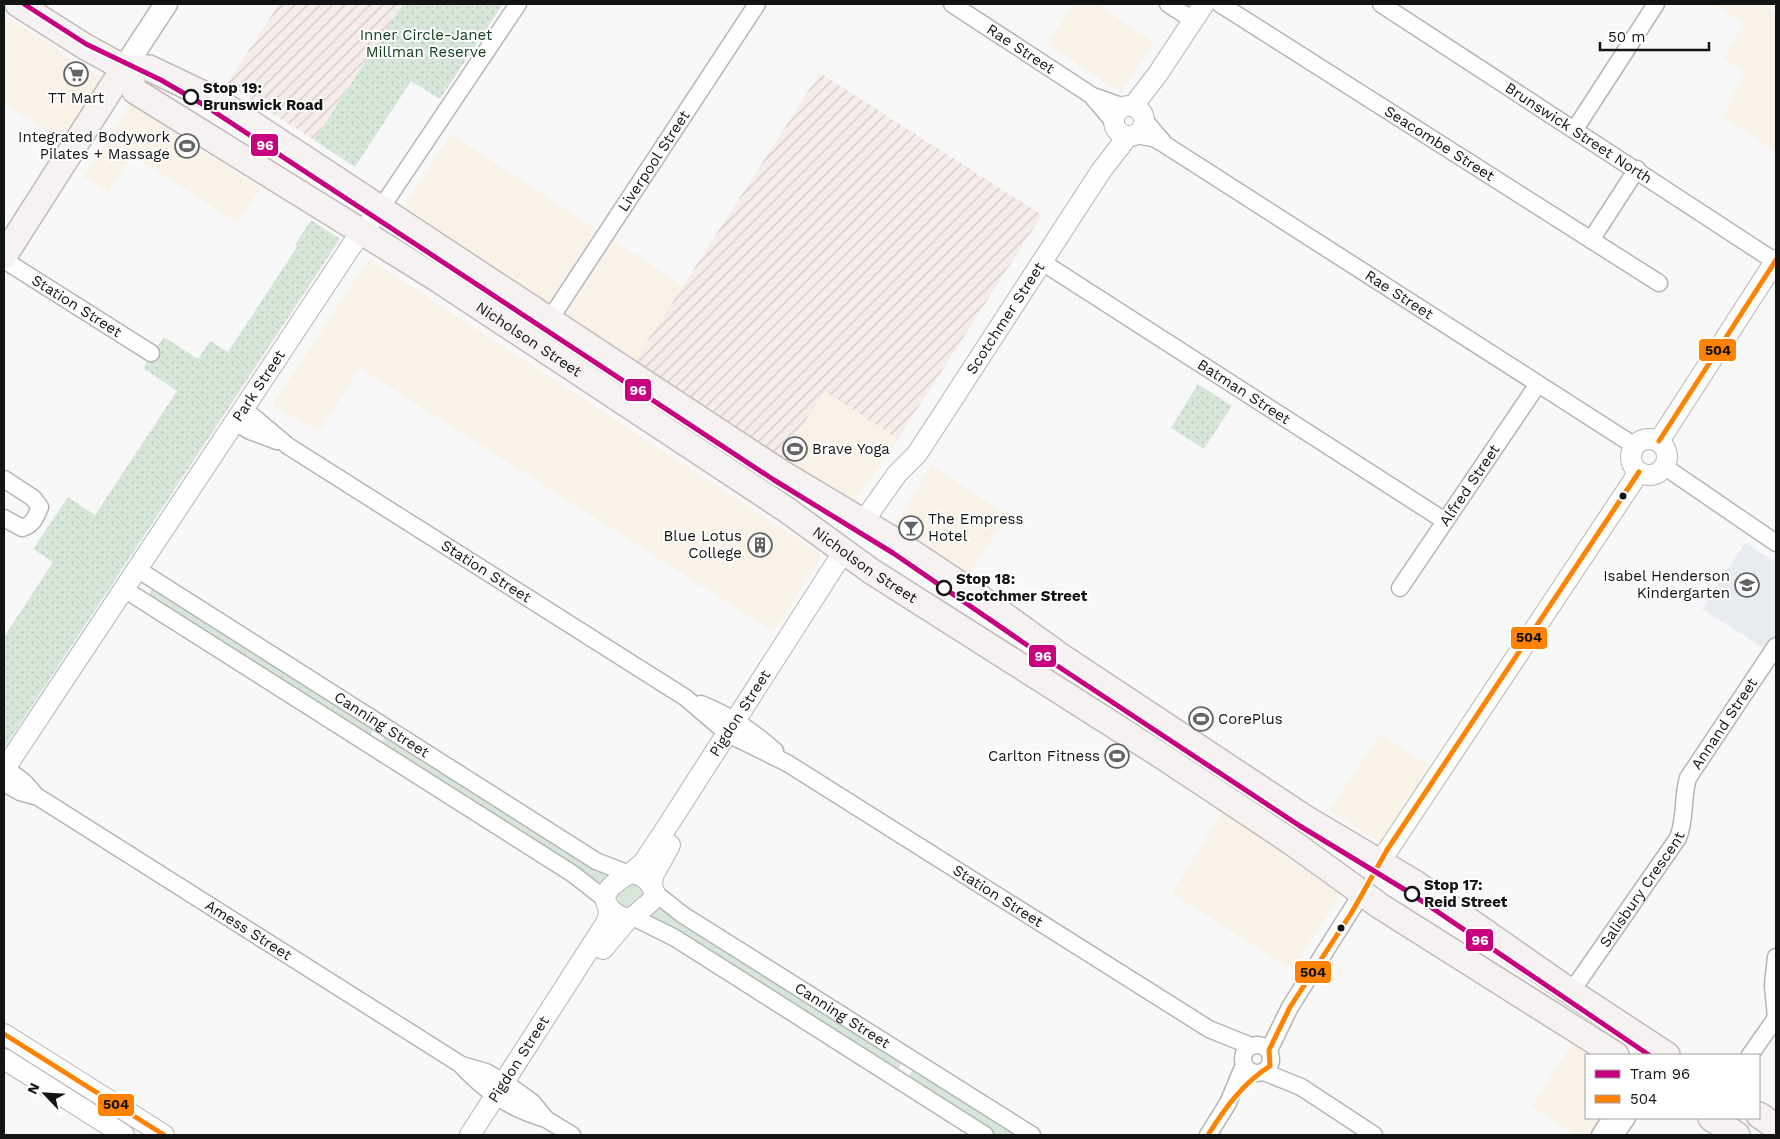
<svg xmlns="http://www.w3.org/2000/svg" width="1780" height="1139" font-family="'Work Sans',sans-serif">
  <style>
    .commercial { fill: #f8f2e7 }
    .industrial { fill: url(#industrial-furrows) }
    .built { fill: #e8ebf0 }
    .grass { fill: #d6e7d9 }
    .park { fill: url(#park-dots) }
    .lines { fill: none; stroke-linecap: round; stroke-linejoin: round }
    .minor-casing { stroke: #b5b5b6; stroke-width: 19 }
    .tertiary-casing { stroke: #b5b5b6; stroke-width: 22 }
    .secondary-casing { stroke: #b5b5b6; stroke-width: 25 }
    .primary-casing { stroke: #c2b9ba; stroke-width: 28 }
    .minor { stroke: #fefefe; stroke-width: 16 }
    .tertiary { stroke: #fefefe; stroke-width: 20 }
    .secondary { stroke: #fefefe; stroke-width: 22 }
    .primary { stroke: #f6f2f2; stroke-width: 25 }
    .bus-1-casing { stroke: #fff; stroke-width: 9 }
    .bus-1 { stroke: #ff8200; stroke-width: 5 }
    .tram-1-casing { stroke: #fff; stroke-width: 9 }
    .tram-1 { stroke: #c6007e; stroke-width: 5 }
    .stop-dot { fill: #fff; stroke: #121313; stroke-width: 2.5 }
    .bus-dot { fill: #121313; stroke: #fff; stroke-width: 2 }
    .labels { text-anchor: middle; stroke-width: 4; stroke-linejoin: round; paint-order: stroke }
    .park-label { font-size: 15px; fill: #13411f; stroke: #fff }
    .street-label { font-size: 15px; fill: #121313; stroke: #fff }
    .stop-label { font-size: 15px; font-weight: bold; fill: #121313; stroke: #fff; text-anchor: start }
    .poi-label { font-size: 15px; fill: #121313; stroke: #fff; text-anchor: end }
    .line-badge { stroke: #fff; stroke-width: 2 }
    .badge-label { font-size: 14px; text-anchor: middle; font-weight: bold; fill: #fff }
    .pale-badge-label { font-size: 14px; text-anchor: middle; font-weight: bold; fill: #111 }
  </style>
  <defs>
    <pattern id="industrial-furrows" width="10" height="10" patternUnits="userSpaceOnUse" patternTransform="scale(1.25)"><rect width="10" height="10" fill="#f6ece9"/><path d="M-1 1l2-2M0 10L10 0M9 11l2-2" fill="none" stroke="#d2cac7"/></pattern>
    <pattern id="park-dots" width="8" height="8" patternUnits="userSpaceOnUse" patternTransform="scale(1.25)"><rect width="8" height="8" fill="#d6e7d9"/><path d="M2 2h.1M6 6h.1" fill="none" stroke="#b7c5b9" stroke-width="1.8" stroke-linecap="round"/></pattern>
  </defs>
  <rect width="100%" height="100%" fill="#f8f8f9"/>
  <!-- commercial -->
  <path class="commercial" d="M1074,4H1096L1154,42L1121,92L1047,44Z
    M1714,4H1768L1776,18V152L1723,117L1745,72L1724,58L1744,23Z
    M4,15L104,79L64,141L4,104Z
    M130,104L260,188L238,223L132,155L108,192L84,177Z
    M451,134L683,286L632,365L404,206Z
    M369,259L821,554V558L774,632L360,368L320,431L272,406Z
    M825,390L898,439L850,508L778,463Z
    M931,465L1008,516L968,575L895,525Z
    M1380,734L1433,768L1382,843L1330,810Z
    M1223,811L1340,895L1292,970L1172,893Z
    M1572,1044L1588,1055L1586,1118H1601L1589,1135H1575L1532,1106Z"/>
  <!-- industrial -->
  <path class="industrial" d="M279,4H403L314,140L227,84Z
    M820,73L1042,215L898,439L825,391L778,463L632,365Z"/>
  <!-- built -->
  <path class="built" d="M1745,543L1776,562V636L1767,650L1702,609Z"/>
  <!-- grass -->
  <path class="grass" d="M155,585L377,725L368,739L146,598Z
    M388,733L613,874L601,887L379,746Z
    M630,882L640,884L644,896L629,910L619,904L616,893Z
    M659,904L904,1060L895,1073L647,916Z
    M915,1067L1023,1135H993L906,1080Z"/>
  <!-- park -->
  <path class="park" d="M403,4H503L440,99L411,81L355,167L314,140Z
    M311,220L340,239L4,748V637L53,562L33,549L68,497L95,515L177,391L143,368L164,337L198,359L210,341L228,352L297,247L295,245Z
    M1198,384L1232,406L1204,449L1171,428Z"/>
  <g class="lines">
    <!-- minor casing -->
    <g class="minor-casing">
      <g id="minor">
        <path id="s1" d="M952,4L1091,95L1114,122"/>
        <path d="M1168,4L1193,20"/>
        <path id="s2" d="M1220,4L1659,283"/>
        <path id="s3" d="M1381,4L1776,262"/>
        <path d="M1096,97L1124,107"/>
        <path d="M1145,121L1163,142"/>
        <path d="M1575,129L1656,4"/>
        <path id="s4" d="M1135,135L1153,138L1164,144L1635,446"/>
        <path d="M381,208L518,4"/>
        <path d="M1591,240L1637,169"/>
        <path id="s5" d="M4,260L151,353"/>
        <path id="s6" d="M1042,262L1445,521"/>
        <path id="s7" d="M550,319L757,4"/>
        <path id="s8" d="M244,409L288,446L686,698L728,734L787,763L1209,1029L1251,1046"/>
        <path d="M235,422L250,431L277,441"/>
        <path d="M1665,467L1776,543"/>
        <path d="M4,479L33,498L40,507C36,517 33,525 22,528L4,518"/>
        <path id="s9" d="M137,569L596,861L629,874"/>
        <path id="s10" d="M1400,588L1538,384"/>
        <path d="M124,589L573,874L605,899"/>
        <path d="M701,704C732,717 750,729 775,751"/>
        <path d="M6,768L25,783L36,796"/>
        <path id="s11" d="M4,783L20,792L38,797L460,1064C485,1091 510,1109 546,1119"/>
        <path id="s12" d="M655,893L683,915L1032,1135"/>
        <path d="M633,917L675,938L985,1135"/>
        <path id="s13" d="M1571,992L1678,838C1686,819 1682,798 1688,778L1776,646"/>
        <path d="M1776,1018L1773,985L1776,957"/>
        <circle cx="1257" cy="1059" r="14"/>
        <path d="M1269,1050L1290,1007L1362,893"/>
        <path d="M1750,1055L1776,1018"/>
        <path d="M462,1065L486,1072L504,1082L532,1102L546,1119L572,1135"/>
        <path d="M1264,1072L1301,1087L1374,1135"/>
        <path d="M1208,1135L1228,1103L1244,1065"/>
        <path d="M1600,1135L1611,1118"/>
        <path d="M1615,1135L1627,1118"/>
      </g>
    </g>
    <!-- tertiary casing -->
    <g class="tertiary-casing">
      <g id="tertiary">
        <circle cx="1129" cy="121" r="15"/>
        <path d="M1133,106L1157,75L1204,4"/>
        <circle cx="1649" cy="457" r="18"/>
        <path d="M1659,441L1776,260"/>
        <path id="s14" d="M863,522L897,474L917,454L1101,171L1128,136"/>
        <path id="s15" d="M4,770L352,245L381,208"/>
        <path d="M1380,862L1639,472"/>
        <path id="s16" d="M631,873L643,863L663,833L844,551"/>
        <path d="M632,873C643,874 652,883 655,894C653,901 648,904 642,909C639,912 634,917 629,918C618,919 600,904 607,892C611,885 624,876 632,873Z"/>
        <path d="M652,886L653,876L670,845"/>
        <path d="M603,949L629,918"/>
        <path d="M4,1034L164,1135"/>
        <path d="M4,1059L124,1135"/>
        <path id="s17" d="M470,1135L606,923L609,915L608,906"/>
      </g>
    </g>
    <!-- secondary casing -->
    <g class="secondary-casing">
      <path id="secondary" d="M124,68L166,4"/>
    </g>
    <!-- primary casing -->
    <g class="primary-casing">
      <g id="primary">
        <path d="M18,4L84,46L124,68H149L216,100L780,472L887,536L983,600L1062,657L1305,818L1415,883L1571,992L1667,1055"/>
        <path id="s18" d="M124,68L135,91L436,278L784,508L871,571L1162,756L1290,841L1380,906L1616,1055"/>
        <path d="M4,256L124,68"/>
        <path d="M1759,1115L1776,1127"/>
        <path d="M1711,1118L1737,1135"/>
      </g>
    </g>
    <!-- minor -->
    <use href="#minor" class="minor"/>
    <!-- tertiary -->
    <use href="#tertiary" class="tertiary"/>
    <!-- secondary -->
    <use href="#secondary" class="secondary"/>
    <!-- primary -->
    <use href="#primary" class="primary"/>
    <!-- bus-1 casing -->
    <g class="bus-1-casing">
      <path id="bus-1" d="M1659,441L1776,260
        M4,1034L164,1135
        M1208,1135C1225,1108 1243,1083 1270,1066L1269,1050L1290,1007L1352,912L1387,850L1639,472"/>
    </g>
    <!-- bus-1 -->
    <use href="#bus-1" class="bus-1"/>
    <!-- tram-1 casing -->
    <g class="tram-1-casing">
      <path id="tram-1" d="M24,4L86,44L161,80L204,105L774,480L893,553L1056,665L1300,826L1407,891L1649,1055"/>
    </g>
    <!-- tram-1 -->
    <use href="#tram-1" class="tram-1"/>
  </g>
  <!-- icons -->
  <defs>
    <g id="supermarket-ring" transform="scale(1.25)"><circle r="9.5" fill="#fff" stroke="#626364" stroke-width="1.5"/><path d="M-6-5.5h2.5l.6 2H6L4.5 2H-2.5L-4.4-4H-6ZM-1.5 3.2a1.3 1.3 0 1 0 .1 0ZM3 3.2a1.3 1.3 0 1 0 .1 0Z" fill="#626364"/></g>
    <g id="stadium-ring" transform="scale(1.25)"><circle r="9.5" fill="#fff" stroke="#626364" stroke-width="1.5"/><path d="M0-5a6.5 5 0 1 0 0 10a6.5 5 0 1 0 0-10ZM-3.5-1.8h7v3.6h-7Z" fill="#626364"/></g>
    <g id="bar-ring" transform="scale(1.25)"><circle r="9.5" fill="#fff" stroke="#626364" stroke-width="1.5"/><path d="M-6-5H6L.8 .8V4.5H3.5V6h-7V4.5H-.8V.8Z" fill="#626364"/></g>
    <g id="building-ring" transform="scale(1.25)"><circle r="9.5" fill="#fff" stroke="#626364" stroke-width="1.5"/><path d="M-4-6H4V6H1V3H-1V6H-4ZM-2.5-4.3h1.7v1.8h-1.7ZM.8-4.3h1.7v1.8H.8ZM-2.5-1h1.7V.8h-1.7ZM.8-1h1.7V.8H.8Z" fill="#626364"/></g>
    <g id="school-ring" transform="scale(1.25)"><circle r="9.5" fill="#fff" stroke="#626364" stroke-width="1.5"/><path d="M0-5L7-2L0 1L-7-2ZM-4 1L0 2.5L4 1V4Q0 6-4 4Z" fill="#626364"/></g>
  </defs>
  <g fill-rule="evenodd">
    <use href="#supermarket-ring" x="76" y="74"/>
    <use href="#stadium-ring" x="187" y="146"/>
    <use href="#stadium-ring" x="795" y="449"/>
    <use href="#bar-ring" x="911" y="528"/>
    <use href="#building-ring" x="760" y="545"/>
    <use href="#school-ring" x="1747" y="585"/>
    <use href="#stadium-ring" x="1201" y="719"/>
    <use href="#stadium-ring" x="1117" y="756"/>
  </g>
  <!-- markers -->
  <g class="stop-dot">
    <circle cx="191" cy="97" r="7"/>
    <circle cx="944" cy="588" r="7"/>
    <circle cx="1412" cy="894" r="7"/>
  </g>
  <g class="bus-dot">
    <circle cx="1623" cy="496" r="4.5"/>
    <circle cx="1341" cy="928" r="4.5"/>
  </g>
  <g class="labels">
    <!-- park labels -->
    <g class="park-label">
      <text x="426" y="40">Inner Circle-Janet<tspan x="426" dy="17">Millman Reserve</tspan></text>
    </g>
    <!-- street labels -->
    <g class="street-label">
      <text dy="5" stroke="none"><textPath href="#s1" startOffset="82">Rae Street</textPath></text>
      <text dy="5" stroke="none"><textPath href="#s3" startOffset="236">Brunswick Street North</textPath></text>
      <text dy="5" stroke="none"><textPath href="#s2" startOffset="260">Seacombe Street</textPath></text>
      <text dy="5" stroke="none"><textPath href="#s7" startOffset="189">Liverpool Street</textPath></text>
      <text dy="5" stroke="none"><textPath href="#s4" startOffset="310">Rae Street</textPath></text>
      <text dy="5" stroke="none"><textPath href="#s5" startOffset="86">Station Street</textPath></text>
      <text dy="5" stroke="none"><textPath href="#s14" startOffset="249">Scotchmer Street</textPath></text>
      <text dy="5" stroke="none"><textPath href="#s18" startOffset="491">Nicholson Street</textPath></text>
      <text dy="5" stroke="none"><textPath href="#s15" startOffset="461">Park Street</textPath></text>
      <text dy="5" stroke="none"><textPath href="#s6" startOffset="240">Batman Street</textPath></text>
      <text dy="5" stroke="none"><textPath href="#s10" startOffset="124">Alfred Street</textPath></text>
      <text dy="5" stroke="none"><textPath href="#s18" startOffset="896">Nicholson Street</textPath></text>
      <text dy="5" stroke="none"><textPath href="#s8" startOffset="292">Station Street</textPath></text>
      <text dy="5" stroke="none"><textPath href="#s16" startOffset="194">Pigdon Street</textPath></text>
      <text dy="5" stroke="none"><textPath href="#s13" startOffset="314">Annand Street</textPath></text>
      <text dy="5" stroke="none"><textPath href="#s9" startOffset="290">Canning Street</textPath></text>
      <text dy="5" stroke="none"><textPath href="#s13" startOffset="125">Salisbury Crescent</textPath></text>
      <text dy="5" stroke="none"><textPath href="#s8" startOffset="899">Station Street</textPath></text>
      <text dy="5" stroke="none"><textPath href="#s11" startOffset="286">Amess Street</textPath></text>
      <text dy="5" stroke="none"><textPath href="#s12" startOffset="224">Canning Street</textPath></text>
      <text dy="5" stroke="none"><textPath href="#s17" startOffset="90">Pigdon Street</textPath></text>
    </g>
    <!-- stop labels -->
    <g class="stop-label">
      <text x="203" y="93">Stop 19:<tspan x="203" dy="17">Brunswick Road</tspan></text>
      <text x="956" y="584">Stop 18:<tspan x="956" dy="17">Scotchmer Street</tspan></text>
      <text x="1424" y="890">Stop 17:<tspan x="1424" dy="17">Reid Street</tspan></text>
    </g>
    <!-- poi labels -->
    <g class="poi-label">
      <text x="76" y="103" text-anchor="middle">TT Mart</text>
      <text x="170" y="142">Integrated Bodywork<tspan x="170" dy="17">Pilates + Massage</tspan></text>
      <text x="812" y="454" text-anchor="start">Brave Yoga</text>
      <text x="928" y="524" text-anchor="start">The Empress<tspan x="928" dy="17">Hotel</tspan></text>
      <text x="742" y="541">Blue Lotus<tspan x="742" dy="17">College</tspan></text>
      <text x="1730" y="581">Isabel Henderson<tspan x="1730" dy="17">Kindergarten</tspan></text>
      <text x="1218" y="724" text-anchor="start">CorePlus</text>
      <text x="1100" y="761">Carlton Fitness</text>
    </g>
  </g>
  <g class="line-badge">
    <rect x="250" y="133" width="29" height="24" rx="5" fill="#c6007e"/>
    <rect x="1698" y="338" width="39" height="24" rx="5" fill="#ff8200"/>
    <rect x="624" y="378" width="28" height="24" rx="5" fill="#c6007e"/>
    <rect x="1510" y="626" width="38" height="24" rx="5" fill="#ff8200"/>
    <rect x="1028" y="644" width="29" height="24" rx="5" fill="#c6007e"/>
    <rect x="1465" y="928" width="29" height="24" rx="5" fill="#c6007e"/>
    <rect x="1294" y="960" width="38" height="24" rx="5" fill="#ff8200"/>
    <rect x="97" y="1093" width="38" height="24" rx="5" fill="#ff8200"/>
  </g>
  <g class="badge-label">
    <text x="265" y="150">96</text>
    <text x="638" y="395">96</text>
    <text x="1043" y="661">96</text>
    <text x="1480" y="945">96</text>
  </g>
  <g class="pale-badge-label">
    <text x="1718" y="355">504</text>
    <text x="1529" y="642">504</text>
    <text x="1313" y="977">504</text>
    <text x="116" y="1109">504</text>
  </g>
  <!-- border -->
  <rect width="1780" height="1139" fill="none" stroke="#121313" stroke-width="10"/>
  <!-- legend -->
  <rect x="1585" y="1054" width="175" height="65" fill="#ffffff" stroke="#a0a1a1"/>
  <rect x="1595" y="1070" width="25" height="8" fill="#c6007e" stroke="#a0a1a1"/>
  <text x="1630" y="1079" font-size="15" fill="#121313">Tram 96</text>
  <rect x="1595" y="1095" width="25" height="8" fill="#ff8200" stroke="#a0a1a1"/>
  <text x="1630" y="1104" font-size="15" fill="#121313">504</text>
  <!-- north arrow -->
  <g transform="translate(45 1094) rotate(295)" stroke="#ffffff" stroke-width="4" paint-order="stroke">
  <path d="M0-4L9 19L0 12L-9 19Z" fill="#121313"/>
  <text y="-8" font-size="14" font-weight="bold" text-anchor="middle" fill="#121313">N</text>
  </g>
  <!-- scale -->
  <path d="M1600 42v8h109v-8" fill="none" stroke="#121313" stroke-width="2.5"/>
  <text x="1608" y="42" font-size="15" fill="#121313" stroke="#ffffff" stroke-width="4" paint-order="stroke">50 m</text>
</svg>
